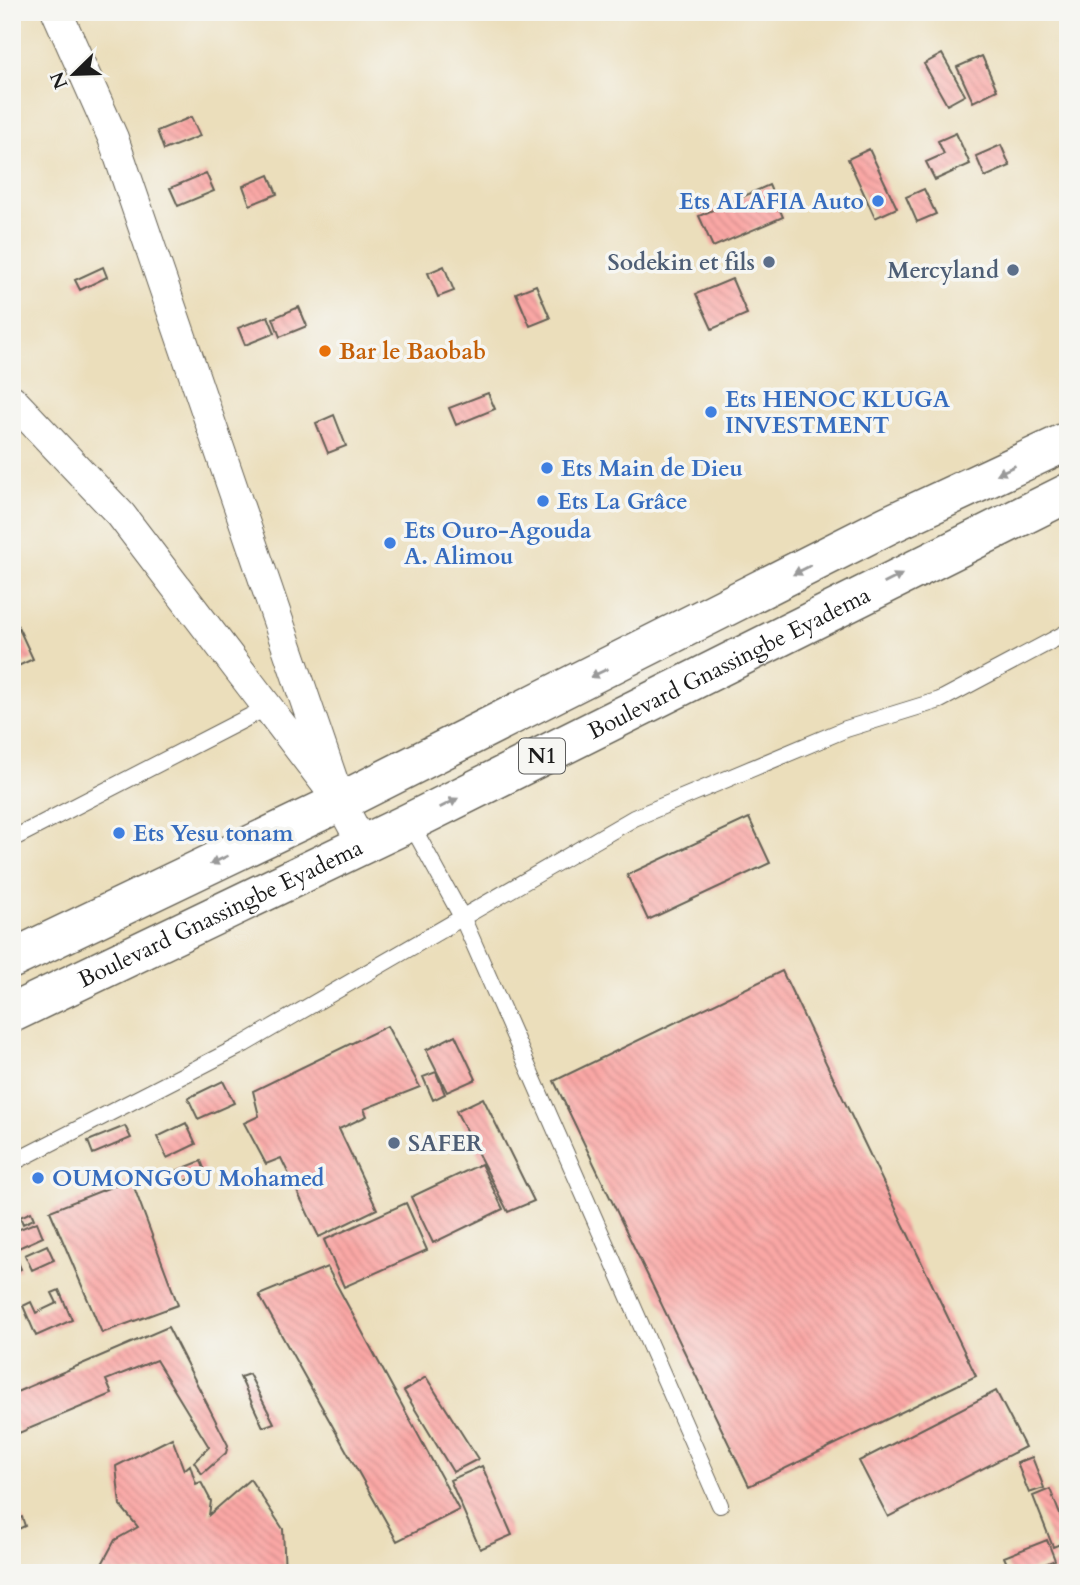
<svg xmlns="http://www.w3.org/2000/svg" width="1080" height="1585" font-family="Cardo,serif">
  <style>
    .building { fill: url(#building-back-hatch) }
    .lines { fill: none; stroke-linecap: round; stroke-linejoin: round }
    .service-casing { stroke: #646054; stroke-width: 18 }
    .minor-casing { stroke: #646054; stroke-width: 32 }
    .trunk-casing { stroke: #646054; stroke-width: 41 }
    .service { stroke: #fff; stroke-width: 16 }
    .minor { stroke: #fff; stroke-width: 30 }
    .trunk { stroke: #fff; stroke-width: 38 }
    .oneway { fill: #999 }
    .shop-dot { fill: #3f7fe0; stroke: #f6f6f2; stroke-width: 2.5 }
    .service-dot { fill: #5c6f8a; stroke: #f6f6f2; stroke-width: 2.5 }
    .food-dot { fill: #e8710a; stroke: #f6f6f2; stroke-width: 2.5 }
    .labels { text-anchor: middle; stroke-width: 7; stroke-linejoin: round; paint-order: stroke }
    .shield { fill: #f6f6f2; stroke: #5d5d5c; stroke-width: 2 }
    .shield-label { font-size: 21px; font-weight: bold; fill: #1c1c1c }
    .shop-label { font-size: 23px; font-weight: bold; fill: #366cbe; stroke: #f6f6f2; text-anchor: start }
    .service-label { font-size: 23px; font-weight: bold; fill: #4e5e75; stroke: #f6f6f2; text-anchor: end }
    .food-label { font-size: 23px; font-weight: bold; fill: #c56008; stroke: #f6f6f2; text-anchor: start }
    .street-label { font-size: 23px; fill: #1c1c1c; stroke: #f6f6f2 }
  </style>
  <defs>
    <pattern id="building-back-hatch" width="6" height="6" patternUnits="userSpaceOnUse" patternTransform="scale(1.75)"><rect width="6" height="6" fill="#faa7a5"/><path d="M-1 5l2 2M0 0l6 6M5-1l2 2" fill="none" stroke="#d68f8d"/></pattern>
  </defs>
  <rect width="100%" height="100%" fill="#f6f6f2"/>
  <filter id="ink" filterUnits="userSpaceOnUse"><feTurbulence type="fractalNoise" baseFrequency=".0143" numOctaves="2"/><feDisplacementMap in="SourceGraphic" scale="14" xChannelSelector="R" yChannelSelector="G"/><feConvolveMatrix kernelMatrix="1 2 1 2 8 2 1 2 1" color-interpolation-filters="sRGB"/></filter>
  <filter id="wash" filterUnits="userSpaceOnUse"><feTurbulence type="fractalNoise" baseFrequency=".00686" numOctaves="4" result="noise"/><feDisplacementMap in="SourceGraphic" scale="28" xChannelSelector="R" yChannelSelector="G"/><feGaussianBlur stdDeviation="1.57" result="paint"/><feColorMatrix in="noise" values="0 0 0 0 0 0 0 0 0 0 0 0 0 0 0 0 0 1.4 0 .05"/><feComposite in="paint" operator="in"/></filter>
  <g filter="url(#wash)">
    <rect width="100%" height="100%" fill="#ebdebb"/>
    <g id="blocks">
      <!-- building -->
      <path class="building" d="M942,54L965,95L947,105L924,64Z
        M982,56L997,90L973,102L957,67Z
        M191,117L200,136L164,150L157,131Z
        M956,133L970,164L935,180L926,162L944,154L938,141Z
        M1001,145L1010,166L985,177L976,156Z
        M869,149L897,208L875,218L848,159Z
        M206,173L214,191L178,206L170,188Z
        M269,175L277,194L250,205L243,186Z
        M769,185L783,217L713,247L699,216Z
        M924,189L936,214L917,222L906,197Z
        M444,266L454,291L438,297L428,273Z
        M103,267L107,277L80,290L75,280Z
        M732,279L747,314L712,329L696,294Z
        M536,285L550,318L530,326L516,293Z
        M299,307L307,326L280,337L273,318Z
        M268,316L275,333L245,345L238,328Z
        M488,393L495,409L456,425L449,408Z
        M334,415L346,446L328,453L316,423Z
        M15,620L33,659L14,668L12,621Z
        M749,818L770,863L648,920L627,875Z
        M782,971L976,1376L749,1486L554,1081Z
        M387,1026L420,1087L364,1109L367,1116L339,1129L377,1209L319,1237L281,1158L266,1164L244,1123L259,1116L253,1091Z
        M455,1035L476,1079L447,1092L426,1050Z
        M436,1072L445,1094L433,1100L423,1077Z
        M223,1081L234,1103L198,1119L188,1098Z
        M483,1098L534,1201L508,1212L456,1111Z
        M186,1123L196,1144L167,1158L157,1137Z
        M125,1126L131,1138L93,1154L88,1141Z
        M201,1161L206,1173L181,1183L176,1171Z
        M481,1164L503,1209L433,1243L411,1197Z
        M131,1179L178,1305L102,1333L50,1211Z
        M406,1203L427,1250L344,1287L324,1240Z
        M31,1212L34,1219L23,1224L20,1217Z
        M37,1222L43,1237L16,1249L12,1232Z
        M47,1245L54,1260L32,1270L25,1255Z
        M12,1247L21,1269L12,1273Z
        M327,1267L459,1510L397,1541L259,1295Z
        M59,1290L72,1320L36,1336L23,1306L31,1302L36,1313L57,1303L52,1293Z
        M168,1327L228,1445L226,1453L202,1474L194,1462L209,1447L156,1360L106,1380L112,1394L19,1433L12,1415V1394Z
        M249,1374L274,1423L263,1427L240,1377Z
        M426,1377L478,1459L453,1472L404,1391Z
        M996,1391L1025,1447L888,1517L859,1461Z
        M172,1438L184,1470L190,1465L196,1484L201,1482L211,1501L209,1515L250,1479L283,1529L285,1573H102V1564L115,1540L138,1527L120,1505L116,1466Z
        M1032,1457L1044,1488L1029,1493L1017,1463Z
        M482,1466L512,1535L480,1549L450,1480Z
        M1050,1489L1068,1535V1541L1053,1547L1033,1496Z
        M22,1517L25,1526L12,1532V1521Z
        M1047,1540L1055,1560L1024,1573H1011L1004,1557Z
        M1063,1561L1068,1573H1035Z"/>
    </g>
  </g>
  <g filter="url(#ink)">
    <use href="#blocks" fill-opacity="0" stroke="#646054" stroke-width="2"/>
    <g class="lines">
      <!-- service casing -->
      <g class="service-casing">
        <path id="service" d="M410,822L463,919L720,1505
          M12,839L266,708
          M12,1163L244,1044L634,818L846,729L940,700L1068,632"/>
      </g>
      <!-- minor casing -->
      <g class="minor-casing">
        <path id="minor" d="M57,12L113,138L340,802
          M12,400L121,515L340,802L363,845"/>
      </g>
      <!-- trunk casing -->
      <g class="trunk-casing">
        <g id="trunk">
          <path d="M12,959L340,802L888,525L1068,441"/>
          <path id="s1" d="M12,1013L410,822L1068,493"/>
        </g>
      </g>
      <!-- service -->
      <use href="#service" class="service"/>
      <!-- minor -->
      <use href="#minor" class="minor"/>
      <!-- trunk -->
      <use href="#trunk" class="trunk"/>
    </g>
    <!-- one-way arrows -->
    <defs><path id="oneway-solid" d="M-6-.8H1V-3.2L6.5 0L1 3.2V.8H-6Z" transform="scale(1.75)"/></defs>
    <g class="oneway">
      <use href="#oneway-solid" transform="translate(1006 470) rotate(155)"/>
      <use href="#oneway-solid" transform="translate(802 570) rotate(153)"/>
      <use href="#oneway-solid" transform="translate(893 579) rotate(-27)"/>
      <use href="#oneway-solid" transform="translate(599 673) rotate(154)"/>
      <use href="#oneway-solid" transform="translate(449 803) rotate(-27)"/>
      <use href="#oneway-solid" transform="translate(219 860) rotate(154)"/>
    </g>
  </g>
  <!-- markers -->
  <g class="shop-dot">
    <circle cx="878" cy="201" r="7"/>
    <circle cx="711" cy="412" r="7"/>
    <circle cx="547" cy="468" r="7"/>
    <circle cx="543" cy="501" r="7"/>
    <circle cx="390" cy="543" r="7"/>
    <circle cx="119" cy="833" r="7"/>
    <circle cx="38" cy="1178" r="7"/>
  </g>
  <g class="service-dot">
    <circle cx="769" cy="262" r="7"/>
    <circle cx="1013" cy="270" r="7"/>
    <circle cx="394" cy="1143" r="7"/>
  </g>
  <circle class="food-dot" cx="325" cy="351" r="7"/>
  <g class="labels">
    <!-- shield labels -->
    <rect class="shield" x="519" y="738.5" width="46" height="35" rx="5"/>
    <g class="shield-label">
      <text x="542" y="763">N1</text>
    </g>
    <!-- shop labels -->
    <g class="shop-label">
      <text x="864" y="209" text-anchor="end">Ets ALAFIA Auto</text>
      <text x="725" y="407">Ets HENOC KLUGA<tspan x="725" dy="26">INVESTMENT</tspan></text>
      <text x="561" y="476">Ets Main de Dieu</text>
      <text x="557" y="509">Ets La Grâce</text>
      <text x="404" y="538">Ets Ouro-Agouda<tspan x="404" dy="26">A. Alimou</tspan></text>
      <text x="133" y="841">Ets Yesu tonam</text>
      <text x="52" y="1186">OUMONGOU Mohamed</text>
    </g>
    <!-- service labels -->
    <g class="service-label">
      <text x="755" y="270">Sodekin et fils</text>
      <text x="999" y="278">Mercyland</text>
      <text x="408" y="1151" text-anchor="start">SAFER</text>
    </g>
    <!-- food labels -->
    <g class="food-label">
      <text x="339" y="359">Bar le Baobab</text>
    </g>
    <!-- street labels -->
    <g class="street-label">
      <text dy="8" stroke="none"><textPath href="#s1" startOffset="798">Boulevard Gnassingbe Eyadema</textPath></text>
      <text dy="8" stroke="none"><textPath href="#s1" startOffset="231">Boulevard Gnassingbe Eyadema</textPath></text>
    </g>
  </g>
  <!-- margin -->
  <rect width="1080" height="1585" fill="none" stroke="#f6f6f2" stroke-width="42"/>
  <!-- north arrow -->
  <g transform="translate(74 74) rotate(247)" stroke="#f6f6f2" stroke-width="5" paint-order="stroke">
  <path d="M0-5L12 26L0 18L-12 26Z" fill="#1c1c1c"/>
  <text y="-10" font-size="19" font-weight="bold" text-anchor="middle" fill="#1c1c1c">N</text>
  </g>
</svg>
